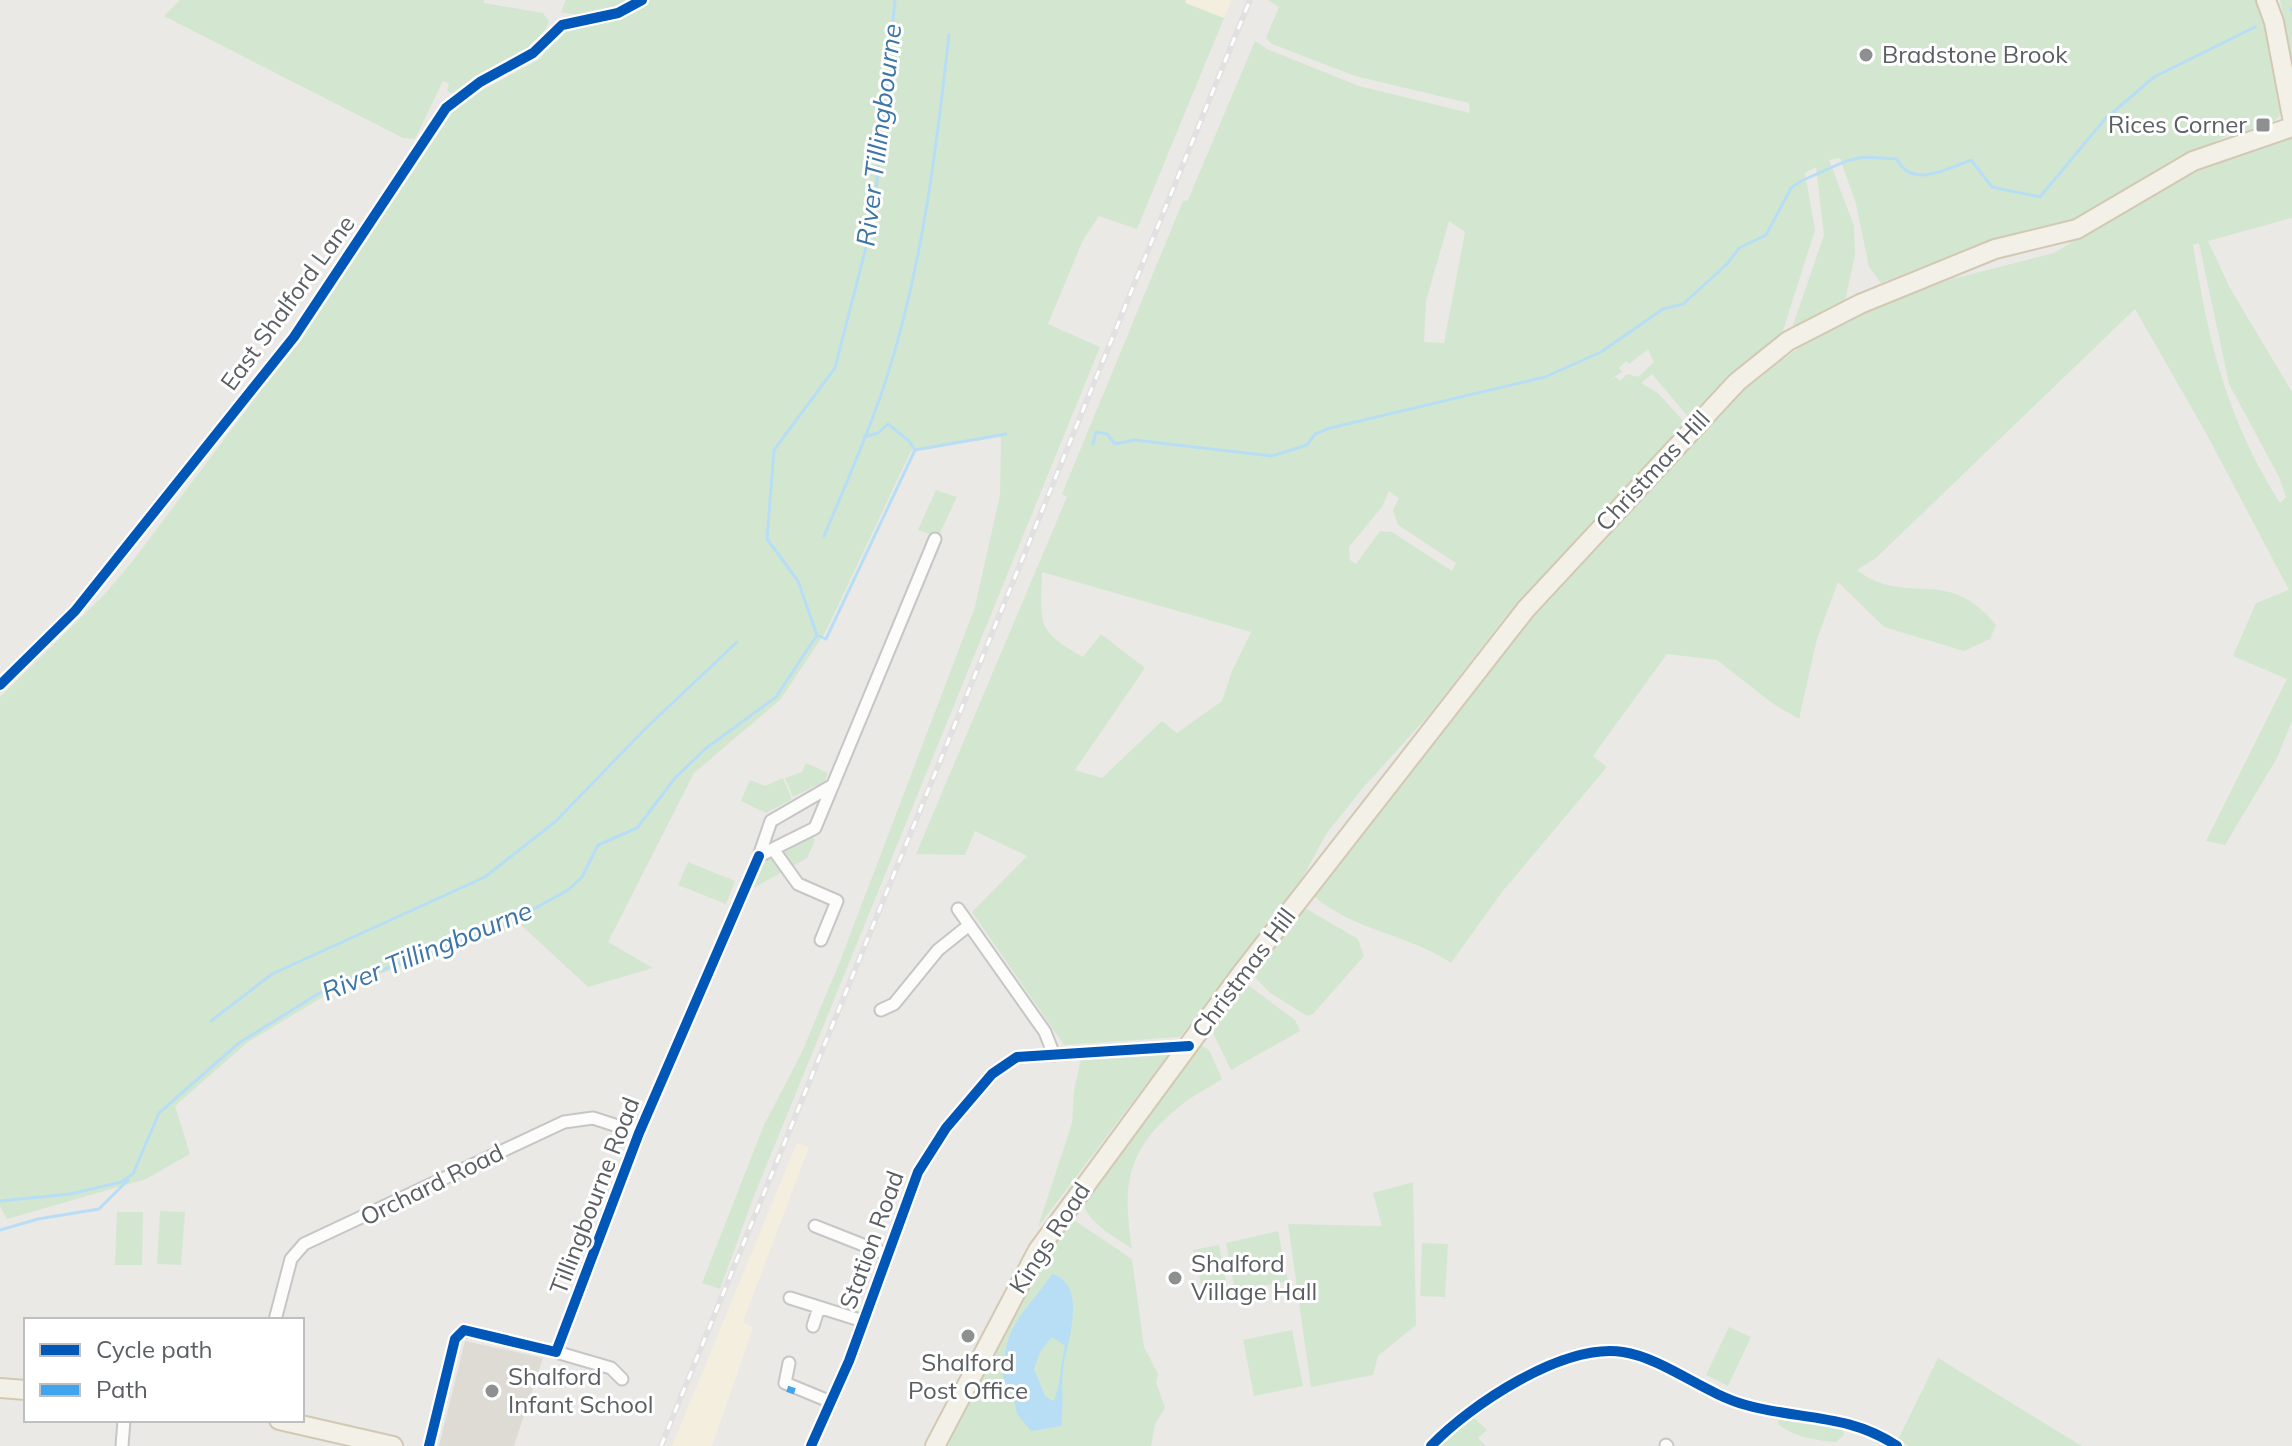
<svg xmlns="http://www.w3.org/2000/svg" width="2292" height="1446" font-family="Mulish,sans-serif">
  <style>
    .commercial { fill: #f4eede }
    .education { fill: #dedbd4 }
    .green { fill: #d3e7d0; fill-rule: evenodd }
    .water { fill: #b8def6; fill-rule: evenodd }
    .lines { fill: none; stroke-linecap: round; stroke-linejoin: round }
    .stream { stroke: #b8def6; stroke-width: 3 }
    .street-casing { stroke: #c6c6c6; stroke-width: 15 }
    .primary-casing { stroke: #d2c8b3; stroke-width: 22 }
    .street { stroke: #fcfcfb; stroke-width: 11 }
    .primary { stroke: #f2f0e7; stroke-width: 18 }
    .rail-casing { stroke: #e2e1e2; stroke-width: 6 }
    .rail { stroke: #fff; stroke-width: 3; stroke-dasharray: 9; stroke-linecap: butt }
    .quiet { stroke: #40a5ee; stroke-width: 8; stroke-dasharray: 16 8; stroke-linecap: butt }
    .cycleway-casing { stroke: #fff; stroke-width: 15 }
    .cycleway { stroke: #0057b8; stroke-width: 10 }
    .poi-dot { fill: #8d8f90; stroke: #fff; stroke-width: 3 }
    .labels { text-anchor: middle; stroke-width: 6; stroke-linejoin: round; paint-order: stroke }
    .poi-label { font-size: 24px; fill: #5b5f63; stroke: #fff; text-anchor: start }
    .street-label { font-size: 24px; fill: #5b5f63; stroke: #fff }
    .water-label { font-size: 26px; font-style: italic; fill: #3d75a7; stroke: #fff }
  </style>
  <rect width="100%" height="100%" fill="#eae9e5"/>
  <!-- commercial -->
  <path class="commercial" d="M1186,0H1232L1224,18L1185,3Z
    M797,1143L809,1147L743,1322L753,1328L712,1446H672Z"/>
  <!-- education -->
  <path class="education" d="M465,1341L543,1358L514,1446H439Z"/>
  <!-- green -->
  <path class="green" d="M180,0H484V3L543,13L549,21C538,57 481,71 454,93L447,92L449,84L443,81L415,139L403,138L164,16Z
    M566,0H636C612,9 587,19 561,12Z
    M651,0H1186L1185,3L1224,18L1137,229L1099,216L1083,240L1048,324L1100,347L754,1196L720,1289L702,1283L764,1125L801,1054L839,964L975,607L1000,495L1001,437L911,451L826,631L780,700L694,773L608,942L653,968L588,987L521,925L336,989L248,1042L175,1106L190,1154L146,1179L7,1219L0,1206V697L105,594L135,558L313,321L427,143L460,102L540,59L556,37L572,27L618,16Z
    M1268,0H2258L2282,103L2279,117L2269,125L2231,134L2168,164L2100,207L2051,230L1985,243L1881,283L1869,267L1856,204L1840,158L1829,160L1854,226L1855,255L1845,301L1795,327L1793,325L1824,235L1816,167L1805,173L1815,230L1781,337L1745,364L1690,419L1652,374L1641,383L1658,393L1685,423L1506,616L1429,715L1362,789L1326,834L1303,877L1180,1037L1064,1045L972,912L1027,856L975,831L965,855L916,854L1067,497L1062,494L1183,201L1188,200L1255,41L1267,49L1359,86L1470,113L1469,103L1355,76L1272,44L1266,38L1279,7ZM1449,221L1465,232L1444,343L1424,342L1426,301ZM1648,349L1654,362L1638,377L1627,374L1620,381L1616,377L1609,380L1622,372L1619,368L1626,361L1629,364ZM1389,491L1399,498L1393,510L1398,525L1456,563L1452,571L1392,532L1380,531L1356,564L1350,560L1349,547L1382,507ZM1042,572L1251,632L1232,671L1222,701L1177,733L1162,721L1102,778L1075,770L1145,668L1101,634L1083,657C1035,630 1041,624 1042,572Z
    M2280,0H2292V59Z
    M2292,135V218L2208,241L2230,288L2292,392V721L2277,758L2225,845L2206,841L2287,679L2233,656L2256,603L2289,590L2206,433L2135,309L1876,558L1857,570C1906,608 1947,564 1996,625L1990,639L1964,651L1884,627L1838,582L1817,639L1799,719L1772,703L1717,660L1667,654L1593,756L1607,767L1502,892L1451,963C1408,934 1354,931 1314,896L1505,646L1749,384L1799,348L1866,311L1952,279L2054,253L2185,174L2241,149ZM2199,243L2229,384L2279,477L2286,497L2280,503C2226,417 2209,344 2193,245Z
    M936,490L957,497L938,537L918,530Z
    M806,763L828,773L825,781L793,797L785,778L802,772Z
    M783,778L792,799L766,813L741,801L750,780L765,786Z
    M810,835L815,840L807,858L790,868L783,853L785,848Z
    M768,858L777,860L784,871L750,890L760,864Z
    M688,862L735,881L726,904L678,885Z
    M1305,908L1358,939L1364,956L1313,1014L1307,1016L1269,992L1252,974Z
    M1242,985H1248L1295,1020L1300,1031L1231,1070L1211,1029Z
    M1201,1045L1209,1050L1222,1079C1208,1089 1193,1095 1180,1106C1126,1149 1122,1186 1132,1249C1115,1236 1084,1222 1083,1199Z
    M1163,1049L1169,1054L1038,1227L1072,1123L1074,1091L1081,1059L1090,1053Z
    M1413,1182L1416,1325L1378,1356L1373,1375L1311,1387L1288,1224L1382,1226L1373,1193Z
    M160,1211L185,1212L181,1265L157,1264Z
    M117,1212H143L142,1265H115Z
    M1074,1220L1132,1259L1144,1347L1158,1374L1156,1382L1165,1408L1155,1424L1151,1446H946C978,1401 1034,1239 1074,1220Z
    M1278,1231L1288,1281L1235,1291L1226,1243Z
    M1422,1243L1448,1244L1445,1297L1420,1296Z
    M1219,1245L1229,1296L1205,1300L1193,1250Z
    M1729,1327L1751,1337L1728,1386L1706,1375Z
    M1292,1330L1303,1386L1254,1396L1243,1340Z
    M1938,1358L2072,1440L2082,1446H1909L1898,1440Z
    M1472,1416L1487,1430L1478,1438L1486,1446H1438Z
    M1780,1417L1843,1429L1844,1435L1836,1442C1816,1440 1793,1437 1778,1424Z"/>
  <!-- water -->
  <path class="water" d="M1052,1274C1089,1285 1067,1342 1063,1369C1061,1388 1064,1407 1061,1426L1031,1431L1017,1414L1011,1387L1003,1380C1004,1321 1023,1317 1052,1274ZM1052,1337L1065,1346C1061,1360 1060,1393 1053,1401L1045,1396L1034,1369L1040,1352Z"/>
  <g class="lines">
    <!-- stream -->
    <path class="stream" d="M2291,10L2292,9
      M864,437L878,433L888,424L909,441L915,450
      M1093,444L1096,432L1107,434L1115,444L1134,440L1272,456L1307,445L1315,434L1330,428L1545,377L1601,352L1663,309L1683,304L1727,264L1739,248L1766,235L1791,188L1801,181L1846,161L1864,157L1897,159C1911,189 1947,169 1971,160L1992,187L2040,197L2105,119L2154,77L2255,27
      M824,536C845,486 868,435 885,383C922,270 936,152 949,35
      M817,635L798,581L767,539L774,450L835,368L873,220L895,0
      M817,635L826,639L915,450L1006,434
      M211,1021L272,974L485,877L556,821L646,728L737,642
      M0,1201L70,1194L121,1182L133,1174L159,1113L239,1043L321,992L503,926L568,890L582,877L598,845L637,828L675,778L705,749L776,697L817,635
      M0,1230L38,1219L99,1209L128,1180"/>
    <!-- street casing -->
    <g class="street-casing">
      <path id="street" d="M0,685L75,611L294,337L446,108L480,82L533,53L562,25L618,13L642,0
        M833,785L771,821L759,856L815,828L935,539
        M773,849L798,884L837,901L821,940
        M958,909L1045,1032L1054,1055
        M881,1010L894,1004L938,950L968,926
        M815,1226L886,1254
        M790,1298L863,1321
        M275,1320L291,1259L304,1244L564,1122L593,1118L639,1133
        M813,1326L819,1307
        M556,1352L611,1368L622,1379
        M789,1363L785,1383L831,1402
        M1666,1445L1667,1446
        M122,1446L124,1420
        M429,1446L455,1339L464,1330L556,1352L639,1133L759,856
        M811,1446L849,1361L918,1172L946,1128L992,1074L1017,1057L1189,1046
        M1431,1446C1470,1405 1563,1343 1623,1352C1663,1358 1705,1394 1746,1405C1798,1420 1848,1413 1897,1446"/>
    </g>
    <!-- primary casing -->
    <g class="primary-casing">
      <path id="primary" d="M2266,0L2274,22L2292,117
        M0,1388L26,1390
        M279,1420L393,1446
        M935,1446L1038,1250L1241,974L1526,609L1737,382L1788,341L1860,304L1995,249L2077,229L2193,161L2292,127"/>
    </g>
    <!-- street -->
    <use href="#street" class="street"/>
    <!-- primary -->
    <use href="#primary" class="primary"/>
    <!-- rail casing -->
    <g class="rail-casing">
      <path id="rail" d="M661,1446L1250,0"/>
    </g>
    <!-- rail -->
    <use href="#rail" class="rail"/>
    <!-- quiet -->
    <path class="quiet" d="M790,1393L792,1387"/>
    <!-- cycleway casing -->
    <g class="cycleway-casing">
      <path id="cycleway" d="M0,685L75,611L294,337L446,108L480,82L533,53L562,25L618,13L642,0
        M429,1446L455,1339L464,1330L556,1352L639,1133L759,856
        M811,1446L849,1361L918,1172L946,1128L992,1074L1017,1057L1189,1046
        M1431,1446C1470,1405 1563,1343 1623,1352C1663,1358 1705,1394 1746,1405C1798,1420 1848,1413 1897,1446"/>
    </g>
    <!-- cycleway -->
    <use href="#cycleway" class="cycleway"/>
  </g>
  <!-- markers -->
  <g class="poi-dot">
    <circle cx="1866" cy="55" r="8"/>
    <rect x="2255" y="117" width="16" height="16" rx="4"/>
    <circle cx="1175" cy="1278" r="8"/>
    <circle cx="968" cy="1336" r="8"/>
    <circle cx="492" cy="1391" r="8"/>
  </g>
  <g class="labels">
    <!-- poi labels -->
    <g class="poi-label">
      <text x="1882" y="63">Bradstone Brook</text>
      <text x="2247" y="133" text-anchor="end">Rices Corner</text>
      <text x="1191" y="1272">Shalford<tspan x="1191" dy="28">Village Hall</tspan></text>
      <text x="968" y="1371" text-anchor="middle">Shalford<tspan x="968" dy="28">Post Office</tspan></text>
      <text x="508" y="1385">Shalford<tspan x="508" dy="28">Infant School</tspan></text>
    </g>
    <!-- street labels -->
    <g class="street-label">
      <text transform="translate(288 303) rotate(-54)" y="8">East Shalford Lane</text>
      <text transform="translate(1653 471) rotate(-47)" y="8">Christmas Hill</text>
      <text transform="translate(1244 973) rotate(-53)" y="8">Christmas Hill</text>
      <text transform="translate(432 1185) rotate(-26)" y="8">Orchard Road</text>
      <text transform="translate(595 1196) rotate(-69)" y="8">Tillingbourne Road</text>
      <text transform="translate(1050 1238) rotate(-57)" y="8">Kings Road</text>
      <text transform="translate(872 1240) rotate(-70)" y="8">Station Road</text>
    </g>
    <!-- water labels -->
    <g class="water-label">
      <text transform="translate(879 135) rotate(-83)" y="9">River Tillingbourne</text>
      <text transform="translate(427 951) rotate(-22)" y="9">River Tillingbourne</text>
    </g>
  </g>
  <!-- legend -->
  <rect x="24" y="1318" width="280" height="104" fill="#ffffff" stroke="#bdbfc1" stroke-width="2"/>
  <rect x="40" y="1344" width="40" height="12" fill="#0057b8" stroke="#bdbfc1" stroke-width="2"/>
  <text x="96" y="1358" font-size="24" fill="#5b5f63">Cycle path</text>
  <rect x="40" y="1384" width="40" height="12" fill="#40a5ee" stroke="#bdbfc1" stroke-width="2"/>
  <text x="96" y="1398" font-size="24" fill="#5b5f63">Path</text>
</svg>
